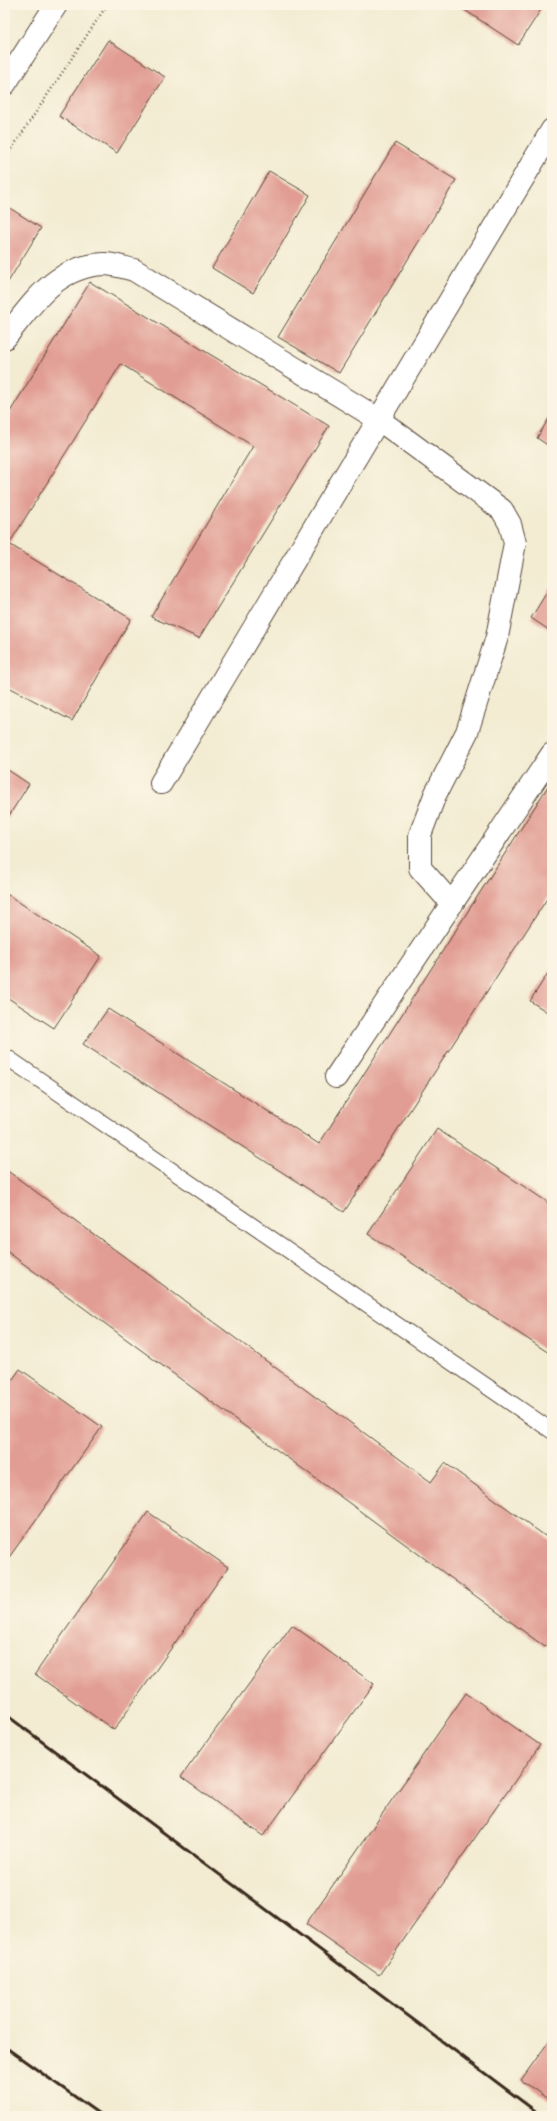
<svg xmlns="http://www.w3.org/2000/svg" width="557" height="2121" font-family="'Balsamiq Sans',sans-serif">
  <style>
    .building { fill: #e19c93 }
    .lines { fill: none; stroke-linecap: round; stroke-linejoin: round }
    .service-casing { stroke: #574739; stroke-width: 17 }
    .minor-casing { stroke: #574739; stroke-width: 24 }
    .primary-casing { stroke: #574739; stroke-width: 24 }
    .path { stroke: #574739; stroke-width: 2.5; stroke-dasharray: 1 3; stroke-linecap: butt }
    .service { stroke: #fff; stroke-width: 15 }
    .minor { stroke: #fff; stroke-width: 22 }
    .primary { stroke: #fff; stroke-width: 22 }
    .rail { stroke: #3b2a1e; stroke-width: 3 }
  </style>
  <rect width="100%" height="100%" fill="#fcf5e5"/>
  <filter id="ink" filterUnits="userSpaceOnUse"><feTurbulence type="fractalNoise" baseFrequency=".025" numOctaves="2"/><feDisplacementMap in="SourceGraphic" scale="8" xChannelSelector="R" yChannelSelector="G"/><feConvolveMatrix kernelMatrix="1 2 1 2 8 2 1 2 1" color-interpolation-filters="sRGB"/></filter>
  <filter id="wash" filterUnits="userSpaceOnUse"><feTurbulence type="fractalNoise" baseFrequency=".012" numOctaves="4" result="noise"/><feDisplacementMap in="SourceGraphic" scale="16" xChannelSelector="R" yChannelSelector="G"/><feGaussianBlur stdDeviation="0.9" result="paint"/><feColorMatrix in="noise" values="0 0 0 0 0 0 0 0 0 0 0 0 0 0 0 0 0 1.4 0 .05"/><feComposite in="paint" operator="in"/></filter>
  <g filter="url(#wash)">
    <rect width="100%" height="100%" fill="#f3ecd3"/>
    <g id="blocks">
      <!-- building -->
      <path class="building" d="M457,5H544L518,45Z
        M108,40L165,77L117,153L59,116Z
        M395,143L456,180L339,373L278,337Z
        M269,171L310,195L253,293L212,268Z
        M5,205L41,228L5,287Z
        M90,282L329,426L199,638L151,617L253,446L121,364L9,544L131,619L72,721L5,685V420Z
        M552,413V448L537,438Z
        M552,584V632L531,618Z
        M5,768L29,784L5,822Z
        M552,780V891L344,1212L83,1044L108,1009L319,1144Z
        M5,893L101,956L54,1028L5,996Z
        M552,967V1015L530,1001Z
        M437,1129L552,1205V1355L368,1234Z
        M5,1169L431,1482L445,1463L552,1541V1637L545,1647L5,1250Z
        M20,1369L102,1427L5,1563V1390Z
        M148,1512L228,1567L114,1730L35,1674Z
        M292,1625L374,1684L263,1836L181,1777Z
        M466,1693L540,1745L379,1975L306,1924Z
        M552,2037V2102L521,2080Z"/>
    </g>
  </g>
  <g filter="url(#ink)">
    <use href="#blocks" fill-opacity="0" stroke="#574739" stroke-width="1"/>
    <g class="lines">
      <!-- service casing -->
      <g class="service-casing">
        <path id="service" d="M5,1056L552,1431"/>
      </g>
      <!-- minor casing -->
      <g class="minor-casing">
        <path id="minor" d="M5,338C33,303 56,266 104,264C114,264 125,268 134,270L378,419L502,510L510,524L515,543L497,637L467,732L435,795L420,835V868L452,904
          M161,783L552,130
          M336,1077L552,754"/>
      </g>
      <!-- primary casing -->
      <g class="primary-casing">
        <path id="primary" d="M5,84L56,5"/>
      </g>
      <!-- path -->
      <path class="path" d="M5,159L107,5"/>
      <!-- service -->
      <use href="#service" class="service"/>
      <!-- minor -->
      <use href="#minor" class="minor"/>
      <!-- primary -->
      <use href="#primary" class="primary"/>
      <!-- rail -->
      <path class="rail" d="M5,1714L542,2116
        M5,2047L102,2116"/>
    </g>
  </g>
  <!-- margin -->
  <rect width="557" height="2121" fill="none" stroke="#fcf5e5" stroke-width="20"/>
</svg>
